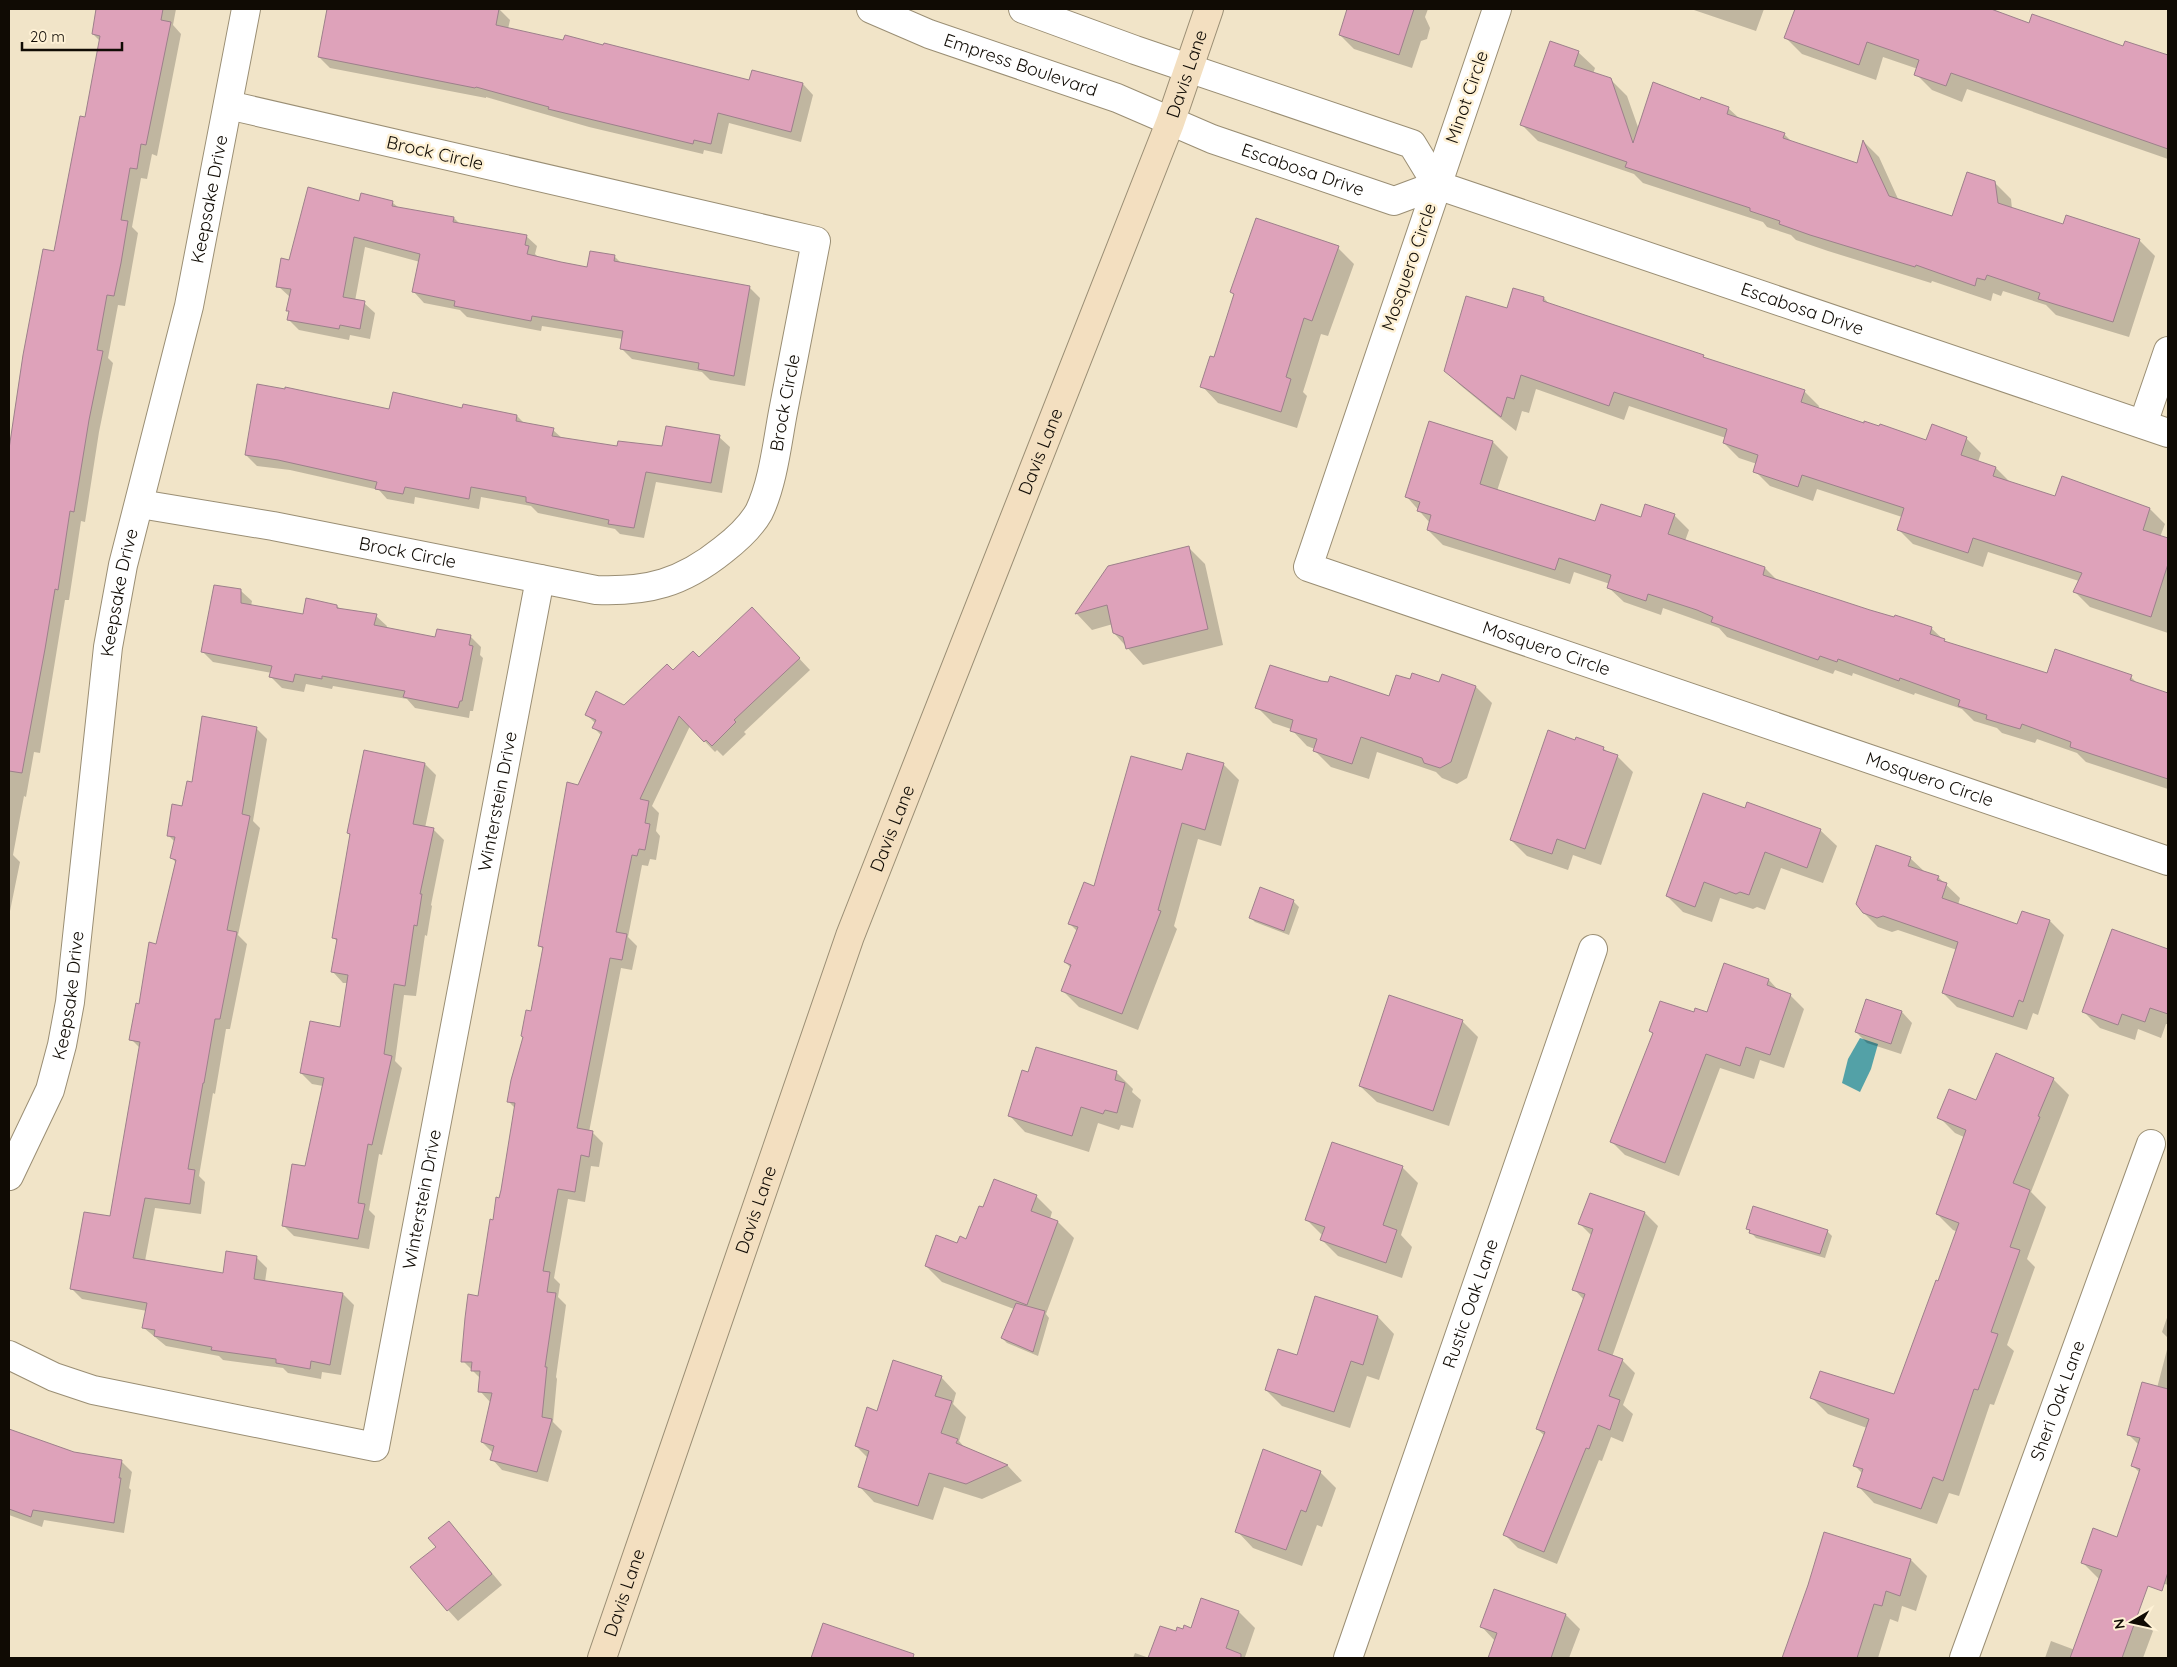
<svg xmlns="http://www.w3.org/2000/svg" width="2177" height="1667" font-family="Quicksand,sans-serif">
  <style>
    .water { fill: #53a1a7 }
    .shadow { fill: #0003 }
    .building { fill: #dea2ba; stroke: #9d808b }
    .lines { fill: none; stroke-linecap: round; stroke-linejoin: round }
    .street-casing { stroke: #9a8e74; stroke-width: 30 }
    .secondary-casing { stroke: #9a8e74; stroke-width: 30 }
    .street { stroke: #fff; stroke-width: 28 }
    .secondary { stroke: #f3dfc0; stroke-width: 28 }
    .labels { text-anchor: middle; stroke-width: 5; stroke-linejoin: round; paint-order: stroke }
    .street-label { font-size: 18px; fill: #100b04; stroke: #fef1d5 }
  </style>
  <rect width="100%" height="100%" fill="#f1e4c8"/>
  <!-- water -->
  <path class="water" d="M1860,1038L1878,1044L1871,1069L1860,1092L1842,1083L1848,1059Z"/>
  <!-- shadow -->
  <path class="shadow" d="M97,9H176L173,25L181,34L157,156L152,154L147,179L141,178L132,227L138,233L125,306L118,305L108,358L113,363L99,432L85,522L81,521L69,600H65L40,753L34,752L26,797L24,796L13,855L20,862L9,916V456L20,391L55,253L86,118L100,41L93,34Z
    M328,9H499L510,20L508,29L750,82L803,84L813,95L801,142L729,123L722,154L704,150L703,154L589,127L486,97V98L330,68L319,57Z
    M1349,9H1428L1425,17L1430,28L1427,39L1421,41L1412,68L1354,49L1340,35Z
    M1691,9H1764L1756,31Z
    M1796,9H1985L2030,24L2124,48L2126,42L2168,56V159L1967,89L1962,102L1932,90L1916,74L1918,69L1883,57L1876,80L1802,54L1786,38Z
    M1578,52L1595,68L1593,74L1611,80L1627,96L1639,130L1701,101L1728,108L1740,119L1784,134L1792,142L1858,165L1864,142L1879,157L1899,201L1953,218L1994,182L2011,199L2012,209L2063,226L2139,240L2155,256L2129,337L2056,315L2046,305L2003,291L2001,296L1993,293L1991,301L1932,281L1931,283L1828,251L1796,240L1791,235L1767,227L1763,222L1643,183L1634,174L1538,141L1522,125Z
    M362,194L393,203L399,208L454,218L460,224L526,236L537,246L535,254L539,258L588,268L614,256L622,264L749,287L760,298L745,386L710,380L702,372L632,359L621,348L623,339L542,326L541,331L467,317L460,310L424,303L414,292L420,262L365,247L355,301L364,303L375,313L370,339L350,335L349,340L299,330L289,320L290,313L288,310L290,297L278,286L290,261L360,203Z
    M1338,248L1354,264L1328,336L1321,334L1303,392L1307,396L1297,428L1218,403L1202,386L1215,359L1235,295L1232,292Z
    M1544,298L1550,305L1703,356L1707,360L1804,391L1819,406L1818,409L1865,424L1927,441L1966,438L1981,453L1978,462L1996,468L2010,482L2056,498L2150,509L2165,524L2160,537L2168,540V633L2090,607L2075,592L2079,581L1988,552L1983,567L1913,544L1898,529L1902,517L1817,489L1813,501L1770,486L1755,471L1757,464L1739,458L1724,443L1726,438L1629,406L1624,420L1536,389L1529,413L1522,411L1516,431L1460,385L1445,370L1507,310Z
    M463,409L517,416L525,424L553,430L563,439L618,448H663L719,437L730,447L722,493L656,482L644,538L620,534L615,529L538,513L531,506L481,497L479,509L415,497L414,504L387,499L379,490L290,470L257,466L246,455L390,410Z
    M1493,442L1508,457L1497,491L1596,522L1674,515L1689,530L1685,541L1765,568L1778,581L1869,611L1931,628L1947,643L2048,675L2131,677L2138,684L2168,694V789L2086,762L2077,753L2037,739L2035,743L2002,733L1997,728L1974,721L1962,709L1915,693L1914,695L1853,673L1852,676L1835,670L1833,674L1727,637L1719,628L1663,608L1661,615L1624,602L1609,588L1610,584L1574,572L1570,584L1443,545L1428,530L1430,523L1407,497Z
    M1188,547L1205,564L1223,645L1143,665L1114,633L1113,624L1092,630L1077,614L1109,567Z
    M241,591L252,601L251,606L304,615L337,606L341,610L376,616L387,626L386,629L436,638L470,636L481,647L480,655L483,658L473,711H470L469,718L415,708L407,699L333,686L332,689L306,684L304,692L282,688L271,677L272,673L213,662L203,652Z
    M763,620L810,670L744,732L746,734L723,756L717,750L715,752L690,726L652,806L659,813L656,831L660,836L656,860L650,859L648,866L642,865L628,937L637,946L632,970L621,968L589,1132H592L603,1143L599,1167L591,1166L585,1202L568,1199L554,1278L560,1284L558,1297L566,1305L556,1377L557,1379L553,1422L562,1431L548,1482L502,1470L492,1459L493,1453L482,1442L491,1403L480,1391L481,1379L463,1361L500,1199L515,1108L509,1102L532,1013L544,950L540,946L579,786L602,736L593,727L595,723L587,715L625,706L673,671L699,659Z
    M1411,681L1476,687L1492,703L1467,778L1457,784L1442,778L1436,772L1377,752L1369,779L1331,767L1315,751V749L1307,746L1291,729L1273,723L1257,707L1320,682L1389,697Z
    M256,728L267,739L253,821L260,828L238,935L247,944L230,1029H226L215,1094L213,1093L199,1176L205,1182L201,1214L155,1208L145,1261L224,1274L256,1257L267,1268L265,1282L343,1294L354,1305L341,1375L322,1372L321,1379L288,1373L283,1368L223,1360L219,1356L166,1346L144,1328L147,1311L82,1299L71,1288L111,1218L140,1048L131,1039L157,945L176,863L172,858L175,842L168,835L183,808L193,783Z
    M1603,748L1609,753L1617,756L1633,772L1601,865L1573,855L1568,870L1527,856L1511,840Z
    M365,752L425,764L436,775L425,828L433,829L444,840L431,905L432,906L427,936L425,935L416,996L404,995L395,1061L402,1068L382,1155L379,1154L369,1210L375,1216L369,1249L294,1236L283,1225L306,1167L323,1086L312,1084L301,1073L341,1029L347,983H343L333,972L338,942L334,938L351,836L348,833Z
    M1223,764L1239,780L1221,846L1198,839L1174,926L1177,929L1138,1030L1079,1007L1063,991L1071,968L1065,962L1077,931L1069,923L1183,772Z
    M1746,809L1820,830L1837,846L1823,883L1781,868L1765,910L1757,907L1753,909L1720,898L1712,922L1683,912L1667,896Z
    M1910,858L1925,872L1938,877L1960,898L1958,905L2018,925L2023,912L2050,921L2064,935L2038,1015L2033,1013L2027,1030L1957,1007L1943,993L1957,950L1898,930L1892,932L1878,927L1863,912Z
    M1261,889L1294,902L1299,907L1289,935L1255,922L1250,917Z
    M2112,931L2168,951V1024H2166L2161,1038L2138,1029L2135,1040L2100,1028L2083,1011Z
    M1769,980L1779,991L1790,995L1804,1009L1784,1068L1760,1060L1754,1079L1720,1068L1679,1176L1625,1155L1611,1141L1654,1035L1650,1031L1694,1014H1708Z
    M1902,1012L1912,1023L1901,1054L1867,1043L1856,1032Z
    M1462,1021L1478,1037L1449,1126L1377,1102L1360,1086Z
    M1037,1048L1117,1073L1133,1089L1132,1092L1141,1100L1133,1128L1121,1125L1119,1130L1098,1123L1089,1152L1025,1132L1009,1115L1029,1073Z
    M2053,1079L2069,1095L2031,1192L2046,1207L2027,1259L2035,1267L2007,1345L2014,1351L1994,1405L1990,1404L1959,1496L1949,1493L1937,1524L1874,1503L1859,1487L1863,1474L1854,1465L1867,1428L1828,1414L1812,1398L1895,1396L1958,1232L1953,1230L1937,1214L1964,1137L1955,1133L1939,1117L1977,1102Z
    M1402,1167L1418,1183L1401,1235L1412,1247L1402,1278L1338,1256L1322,1240L1323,1236L1307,1220Z
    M1591,1194L1645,1213L1658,1226L1612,1357L1622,1360L1635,1373L1623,1405L1633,1414L1623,1442L1611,1437L1602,1461L1599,1460L1557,1564L1518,1548L1505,1535L1545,1436L1537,1429L1584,1300L1574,1289L1592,1236L1580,1224Z
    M1036,1196L1052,1212L1050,1219L1058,1222L1074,1238L1046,1314L1049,1318L1038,1356L1007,1343L1002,1338L1014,1309L942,1282L926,1266L958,1244L967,1240L984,1209Z
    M1747,1228L1827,1231L1832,1236L1825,1258L1756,1238Z
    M1316,1298L1378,1317L1394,1334L1379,1380L1367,1376L1350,1428L1282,1406L1266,1390L1298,1356Z
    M2168,1315V1338L2162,1332Z
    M2168,1346V1585L2137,1575L2099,1579L2083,1563L2118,1539L2140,1473L2133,1466L2139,1445L2128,1434L2157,1388Z
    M941,1377L956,1393L953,1404L966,1417L959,1441L965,1448L1008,1466L1022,1481L982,1499L944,1487L933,1520L874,1502L859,1486L868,1458L856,1446L878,1412Z
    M9,1431L74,1453L121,1461L132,1472L129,1488L131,1490L124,1533L44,1520L42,1527L9,1515Z
    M1320,1472L1336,1488L1322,1527L1317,1525L1302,1566L1253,1548L1237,1531Z
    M449,1522L502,1585L458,1621L448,1610L438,1548Z
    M1911,1560L1927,1576L1916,1611L1902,1606L1898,1622L1890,1619L1878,1658H1783L1810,1586Z
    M1495,1591L1566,1615L1580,1629L1569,1658H1489L1495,1641L1482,1627Z
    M1202,1600L1239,1612L1255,1628L1245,1657L1246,1658H1150L1160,1627L1177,1633L1192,1629Z
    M2137,1615L2153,1631L2143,1658H2045L2051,1641L2075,1650Z
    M824,1624L877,1643L893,1658H812Z
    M1135,1653L1149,1658H1133Z"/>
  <!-- building -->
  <path class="building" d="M96,9H163L161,20L171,22L146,145L141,144L137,169L130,168L121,220L128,221L121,263L114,296L107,295L97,350L103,351L89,420L74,512L70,511L58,590L55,589L45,649L22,773L9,771V449L23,355L43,249L54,251L80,116L85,117L100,36L92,34Z
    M327,9H499L496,25L563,40L565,35L603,45L604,43L749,80L752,70L803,83L791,132L718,113L711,144L694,140L693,144L548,109L549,107L476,87L475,88L318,57Z
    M1347,9H1414L1399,55L1339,35Z
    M1795,9H1991L2029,23L2032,14L2123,46L2125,41L2168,55V149L1951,73L1946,86L1914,75L1919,60L1867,42L1859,65L1784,38Z
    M1550,41L1579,51L1574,66L1611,78L1633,143L1653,82L1700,100L1701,97L1729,107L1727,114L1785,133L1783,138L1857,163L1863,140L1889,196L1952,216L1967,172L1995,181L1998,203L2063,224L2066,215L2140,239L2113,322L2038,299L2040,293L1987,275L1985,280L1977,278L1975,286L1916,265L1915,267L1810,235L1779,224L1780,221L1750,211V208L1625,167L1627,162L1520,125Z
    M308,187L359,201L361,193L393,201L392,206L454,217L453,222L527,235L525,245L529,246L527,254L561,262L587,267L590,251L615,255L614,261L750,286L734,376L698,369L699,363L620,349L623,331L532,316L531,321L454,306L455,301L412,292L420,254L354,237L343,297L365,301L360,329L340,325L339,329L287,320L289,311H286L291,289L276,287L281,258L289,260Z
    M1256,218L1339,246L1312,321L1304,318L1286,377L1291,379L1281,412L1200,387L1210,356L1214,357L1234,294L1230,292Z
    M1513,288L1544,297L1543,301L1704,355L1703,357L1805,390L1801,402L1864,423V421L1879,426L1880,424L1926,440L1932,424L1967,437L1961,455L1996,467L1993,476L2055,496L2062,476L2150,508L2143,530L2168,538V564L2151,617L2073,592L2082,573L1973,538L1968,553L1897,530L1904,508L1802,475L1798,487L1753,472L1758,455L1723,443L1727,429L1614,392L1609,406L1521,375L1514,399L1507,397L1501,417L1444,371L1466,296L1507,308Z
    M257,384L285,389V387L389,409L393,392L462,408L463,404L517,415L516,421L554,428L552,436L617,446L618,441L662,446L666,426L720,435L711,483L646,472L634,528L608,524L609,520L526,502V497L471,487L469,499L405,487L403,494L375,489L377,482L278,460L245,455Z
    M1429,421L1493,441L1480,484L1595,521L1601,504L1641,517L1645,504L1675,514L1668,534L1765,567L1763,575L1870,610L1894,617L1895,615L1932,627L1930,634L1945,639L1944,641L2047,673L2055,649L2132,675L2130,680L2168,693V779L2070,747L2071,742L2022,724L2020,729L1986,719L1987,715L1958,706L1960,700L1900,678L1899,681L1838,659L1837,662L1820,656L1818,660L1711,622L1713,617L1697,610L1648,594L1646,601L1607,588L1611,575L1559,558L1555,570L1427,530L1431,515L1417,511L1420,502L1405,497Z
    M1189,546L1208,629L1126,649L1123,637L1113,633L1107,605L1075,614L1108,566Z
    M214,585L241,589V603L303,614L306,598L337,605V608L377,614L374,625L435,637L437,629L471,635L469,645L473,646L462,701H460L458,708L403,697L405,691L322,676V679L295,674L293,682L269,677L272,666L201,652Z
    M752,607L800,658L734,720L736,722L712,746L706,740L704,742L679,716L640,799L649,801L645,823L650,824L645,850L639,849L637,856L632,855L616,932L627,934L622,960L610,958L577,1128L593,1131L589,1157L581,1155L575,1192L558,1189L543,1271L550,1272L547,1292L556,1293L545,1367H547L542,1417L552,1419L537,1472L490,1460L494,1446L481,1442L492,1393L478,1392L480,1371H471L472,1362H461L465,1318L468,1294L478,1296L490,1219L493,1220L496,1197L499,1198L501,1190L515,1103L507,1102L511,1080L523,1037L521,1036L526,1010L531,1011L543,947L538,946L567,782L578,785L602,732L592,728L596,720L585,715L596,691L624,705L667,664L673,670L693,651L699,657Z
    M1270,665L1321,681L1328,682L1330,676L1389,696L1396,675L1410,679L1412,673L1439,682L1442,674L1476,686L1451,762L1440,768L1424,763L1422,758L1361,737L1352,764L1313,751L1317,739L1290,731L1293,720L1255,708Z
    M202,716L257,727L242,814L250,816L227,930L237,932L220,1019H215L204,1083H203L188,1169L195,1170L190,1204L145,1198L133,1258L223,1273L226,1251L257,1256L254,1279L343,1293L330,1365L311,1361L310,1369L276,1363V1359L211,1350L212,1347L154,1336L155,1330L142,1328L147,1303L70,1289L84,1212L110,1216L140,1042L129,1040L136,1003L139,1004L149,942L156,944L176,860L170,858L175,837L167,836L172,804L182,806L187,781L192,782Z
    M1548,730L1575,740L1576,737L1604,747L1603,750L1618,755L1585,849L1557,839L1552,854L1510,840Z
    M364,750L425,763L413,824L434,828L420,894H422L417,926L414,925L405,986L394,984L384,1054L392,1056L372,1145L368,1144L358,1203L365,1204L358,1239L282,1226L292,1164L305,1166L324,1078L300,1073L310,1021L340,1027L348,975L331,972L337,939L332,938L350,834L347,833Z
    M1187,753L1224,763L1205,830L1182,823L1158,910L1161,911L1122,1014L1061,991L1071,965L1064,962L1078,927L1068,924L1084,882L1094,886L1131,756L1182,770Z
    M1703,793L1745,808L1747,802L1821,829L1807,868L1765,852L1749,895L1740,892L1736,894L1704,882L1695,907L1666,896Z
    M1876,845L1911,857L1908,866L1939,876L1937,880L1947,883L1942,898L2017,924L2022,911L2050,920L2023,1002L2019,1000L2013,1017L1942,993L1958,942L1883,916L1877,918L1863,913L1856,904Z
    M1260,887L1294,900L1284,931L1249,918Z
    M2112,929L2168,949V1014L2150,1008L2145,1022L2122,1014L2118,1025L2082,1012Z
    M1724,963L1769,979L1767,985L1791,994L1770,1055L1746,1047L1740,1066L1706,1054L1665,1163L1610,1142L1653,1033L1649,1031L1660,1001L1694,1012L1695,1008L1707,1012Z
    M1389,995L1463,1020L1433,1111L1359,1086Z
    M1866,999L1902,1011L1891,1044L1855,1032Z
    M1036,1047L1117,1071L1115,1080L1125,1083L1117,1113L1105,1110L1103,1114L1081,1107L1072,1136L1008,1116L1022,1070L1028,1072Z
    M1996,1053L2054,1078L2038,1116L2040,1117L2013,1183L2030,1190L2010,1247L2020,1250L1991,1332L1998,1334L1978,1390L1974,1389L1943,1481L1933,1477L1921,1509L1857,1487L1863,1469L1853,1466L1869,1419L1810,1398L1820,1371L1894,1394L1936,1280L1938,1281L1959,1223L1936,1214L1966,1130L1937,1118L1949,1089L1976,1100Z
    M1332,1142L1403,1166L1383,1225L1397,1230L1386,1263L1320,1240L1325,1227L1305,1220Z
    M994,1179L1037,1195L1031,1211L1058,1221L1027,1305L925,1266L936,1235L957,1243L960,1236L966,1239L979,1206L983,1207Z
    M1590,1193L1645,1212L1598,1350L1623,1359L1609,1396L1620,1400L1610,1430L1598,1425L1589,1449L1586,1448L1544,1552L1503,1535L1545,1432L1536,1429L1585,1294L1572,1290L1593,1229L1578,1224Z
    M1753,1206L1828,1230L1820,1254L1749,1233L1750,1230L1746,1229Z
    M1315,1296L1378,1316L1363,1365L1351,1361L1334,1412L1265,1390L1278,1349L1297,1355Z
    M1016,1303L1045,1311L1033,1352L1001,1338Z
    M893,1360L942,1376L935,1396L952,1401L941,1433L958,1439L956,1443L1008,1465L966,1484L929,1473L918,1506L858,1487L869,1451L855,1446L867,1407L877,1411Z
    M2142,1382L2168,1389V1572L2162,1591L2148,1586L2122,1658H2070L2102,1570L2081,1563L2093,1528L2117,1537L2140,1469L2131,1466L2140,1438L2127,1435Z
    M9,1429L74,1452L122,1460L119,1478H121L114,1523L33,1510L31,1517L9,1509Z
    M1263,1449L1321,1471L1306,1512L1301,1510L1286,1550L1235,1532Z
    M449,1521L492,1574L447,1611L410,1567L436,1547L428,1538Z
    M1824,1532L1911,1559L1900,1596L1886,1591L1882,1606L1874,1604L1857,1658H1782L1808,1585Z
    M1494,1589L1566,1614L1551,1658H1488L1497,1633L1480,1627Z
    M1201,1598L1239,1611L1226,1648L1241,1654V1658H1148L1160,1626L1176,1631L1177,1627L1183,1629L1184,1625L1191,1628Z
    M823,1623L914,1654L913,1658H811Z"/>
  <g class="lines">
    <!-- street casing -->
    <g class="street-casing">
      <g id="street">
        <path id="s1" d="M871,9L929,34L1117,98L1212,139L1394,201L1437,185L2168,433"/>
        <path d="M1023,9L1135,50L1412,144L1437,185"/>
        <path id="s2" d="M1497,9L1308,567L2168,861"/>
        <path d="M2143,424L2168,351"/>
        <path id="s3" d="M140,504L273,526L596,590C648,592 682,583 723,550C736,540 751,526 759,512C773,483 777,444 783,412C794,355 805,298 816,241L228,105"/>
        <path id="s4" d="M9,1176L50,1090L62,1045L70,1002L108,647L123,565L189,306L246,9"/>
        <path id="s5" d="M9,1355L54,1377L93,1390L375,1447L540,579"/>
        <path id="s6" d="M1348,1658L1593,949"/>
        <path id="s7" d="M1964,1658L2151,1144"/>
      </g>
    </g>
    <!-- secondary casing -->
    <g class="secondary-casing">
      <g id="secondary">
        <path id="s8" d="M602,1658L850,936L1170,123L1209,9"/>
      </g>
    </g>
    <!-- street -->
    <use href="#street" class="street"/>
    <!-- secondary -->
    <use href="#secondary" class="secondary"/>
  </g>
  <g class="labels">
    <!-- street labels -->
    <g class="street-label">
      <text dy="6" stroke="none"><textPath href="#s1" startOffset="160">Empress Boulevard</textPath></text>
      <text dy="6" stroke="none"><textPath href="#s8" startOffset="1689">Davis Lane</textPath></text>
      <text transform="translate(1467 97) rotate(-71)" y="6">Minot Circle</text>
      <text transform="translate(435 153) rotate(13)" y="6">Brock Circle</text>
      <text dy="6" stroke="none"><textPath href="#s1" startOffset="461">Escabosa Drive</textPath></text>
      <text dy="6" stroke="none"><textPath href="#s4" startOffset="1002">Keepsake Drive</textPath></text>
      <text transform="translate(1409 267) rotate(-71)" y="6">Mosquero Circle</text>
      <text dy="6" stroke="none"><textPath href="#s1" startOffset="989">Escabosa Drive</textPath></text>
      <text dy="6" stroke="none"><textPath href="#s3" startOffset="766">Brock Circle</textPath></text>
      <text dy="6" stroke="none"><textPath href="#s8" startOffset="1284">Davis Lane</textPath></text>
      <text dy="6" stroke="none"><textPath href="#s3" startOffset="272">Brock Circle</textPath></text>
      <text dy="6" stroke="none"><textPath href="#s4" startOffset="598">Keepsake Drive</textPath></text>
      <text dy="6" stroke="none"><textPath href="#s2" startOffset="841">Mosquero Circle</textPath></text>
      <text dy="6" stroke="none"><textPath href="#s2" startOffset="1246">Mosquero Circle</textPath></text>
      <text dy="6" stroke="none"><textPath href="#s5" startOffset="1036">Winterstein Drive</textPath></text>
      <text dy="6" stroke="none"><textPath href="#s8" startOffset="879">Davis Lane</textPath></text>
      <text dy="6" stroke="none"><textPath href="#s4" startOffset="192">Keepsake Drive</textPath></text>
      <text dy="6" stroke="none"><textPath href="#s5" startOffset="631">Winterstein Drive</textPath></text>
      <text dy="6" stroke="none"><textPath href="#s8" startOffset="474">Davis Lane</textPath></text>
      <text dy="6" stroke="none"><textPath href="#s6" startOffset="375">Rustic Oak Lane</textPath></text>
      <text dy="6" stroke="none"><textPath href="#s7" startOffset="274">Sheri Oak Lane</textPath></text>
      <text dy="6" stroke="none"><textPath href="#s8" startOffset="69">Davis Lane</textPath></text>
    </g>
  </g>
  <!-- border -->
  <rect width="2177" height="1667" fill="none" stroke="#100b04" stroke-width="20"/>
  <!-- north arrow -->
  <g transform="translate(2132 1622) rotate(261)" stroke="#fef1d5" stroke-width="4" paint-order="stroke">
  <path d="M0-4L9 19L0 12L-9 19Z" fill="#100b04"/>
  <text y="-8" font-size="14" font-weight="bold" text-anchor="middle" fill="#100b04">N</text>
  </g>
  <!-- scale -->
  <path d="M22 42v8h100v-8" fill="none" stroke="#100b04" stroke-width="2.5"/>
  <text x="30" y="42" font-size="15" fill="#100b04" stroke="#fef1d5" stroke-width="4" paint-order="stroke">20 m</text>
</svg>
